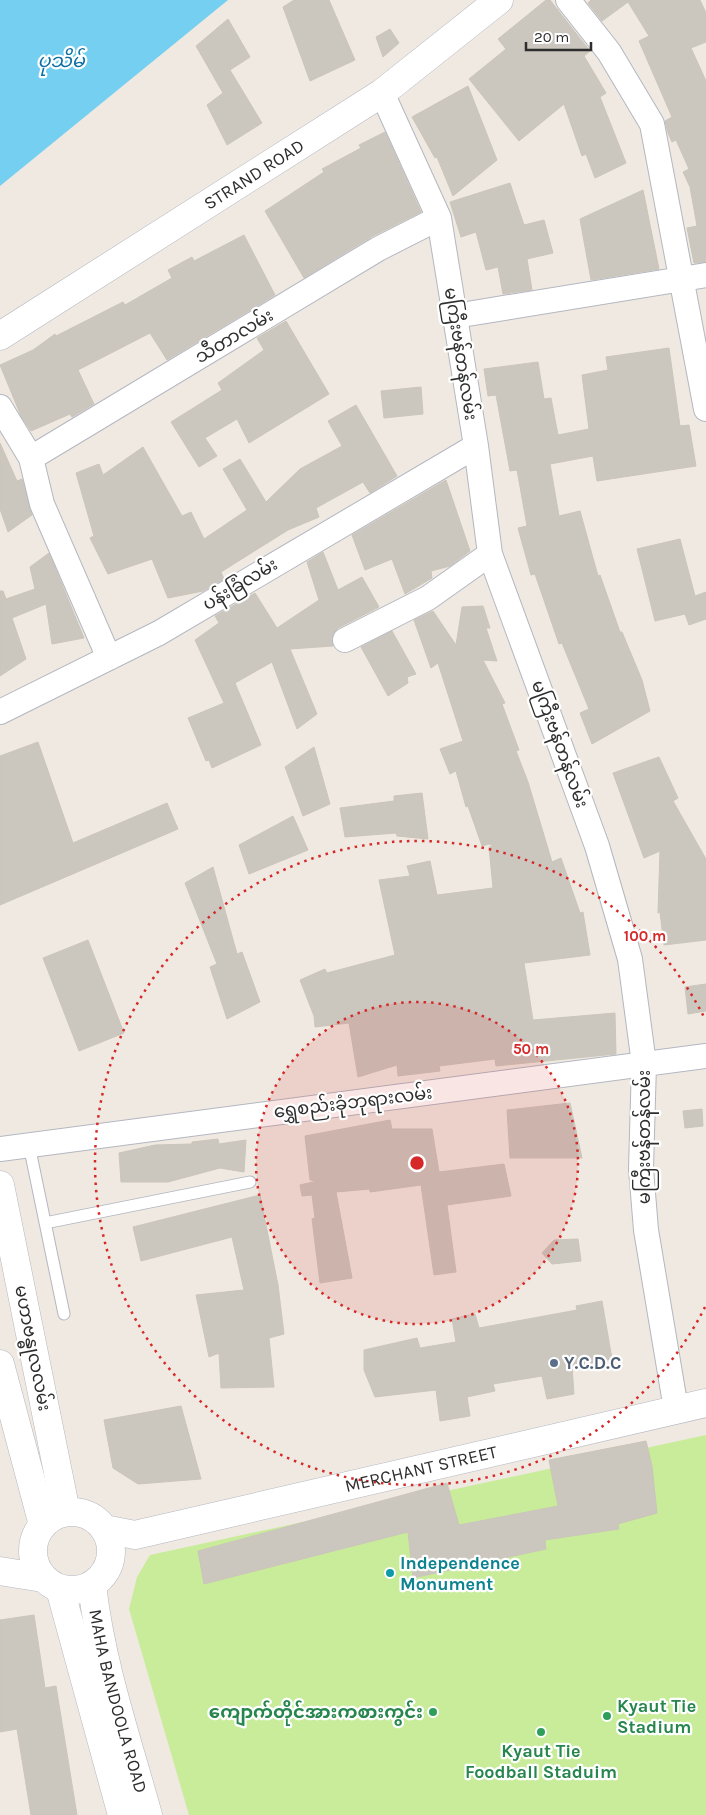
<svg xmlns="http://www.w3.org/2000/svg" width="706" height="1815" font-family="Karla,'Noto Sans Myanmar',sans-serif">
  <style>
    .pitch { fill: #c9ec9a }
    .water { fill: #75cff0 }
    .building { fill: #cbc7bf; stroke: #cbc5ba }
    .lines { fill: none; stroke-linecap: round; stroke-linejoin: round }
    .lane-casing { stroke: #b4b7c1; stroke-width: 13 }
    .street-casing { stroke: #b4b7c1; stroke-width: 26 }
    .secondary-casing { stroke: #b4b7c1; stroke-width: 29 }
    .lane { stroke: #fff; stroke-width: 11 }
    .street { stroke: #fff; stroke-width: 24 }
    .secondary { stroke: #fff; stroke-width: 28 }
    .ring { fill: none; stroke: #d62828; stroke-width: 2.5; stroke-dasharray: 2.5 5 }
    .service-dot { fill: #5c6f8a; stroke: #fff; stroke-width: 2 }
    .culture-dot { fill: #0f9aa8; stroke: #fff; stroke-width: 2 }
    .leisure-dot { fill: #2e9e5b; stroke: #fff; stroke-width: 2 }
    .labels { text-anchor: middle; stroke-width: 4.5; stroke-linejoin: round; paint-order: stroke }
    .street-label { font-size: 18px; fill: #2e2e2e; stroke: #fff }
    .service-label { font-size: 18px; font-weight: bold; fill: #4e5e75; stroke: #fff; text-anchor: start }
    .culture-label { font-size: 18px; font-weight: bold; fill: #0d838f; stroke: #fff; text-anchor: start }
    .leisure-label { font-size: 18px; font-weight: bold; fill: #27864d; stroke: #fff; text-anchor: start }
    .water-label { font-size: 19px; font-style: italic; fill: #0d6fa3; stroke: #fff }
    .centre { fill: #d62828; stroke: #fff; stroke-width: 2.5 }
    .ring-label { font-size: 15px; text-anchor: middle; font-weight: bold; fill: #d62828; stroke: #fff; stroke-width: 4.5; stroke-linejoin: round; paint-order: stroke }
  </style>
  <rect width="100%" height="100%" fill="#efe9e1"/>
  <!-- pitch -->
  <path class="pitch" d="M706,1435V1815H189L129,1609L137,1577L150,1555Z"/>
  <!-- water -->
  <path class="water" d="M0,0H228L0,186Z"/>
  <!-- building -->
  <path class="building" d="M294,0H329L355,60L310,81L283,7Z
    M546,0H550L590,51L584,56L606,93L600,97L626,163L595,178L586,154L582,156L564,104L519,141L469,79L506,49L498,39Z
    M591,0H700L706,13V42L691,48L706,81V262L694,263L687,228L697,226L690,187L683,172L689,169L676,140L672,142L668,133L665,121L672,117L639,41L649,36L628,2L602,21L588,3Z
    M228,19L250,57L230,70L262,123L227,145L207,105L223,93L196,46Z
    M390,29L399,43L383,57L376,37Z
    M468,86L497,160L453,196L437,157L435,158L412,117Z
    M385,132L421,212L371,237L304,278L265,211L324,172L322,169L361,148L359,145Z
    M510,183L524,225L544,220L553,253L527,259L532,290L503,294L498,267L486,270L476,232L461,237L450,202Z
    M643,190L659,269L591,280L580,219Z
    M244,235L275,295L167,360L150,333L78,370L94,404L72,417L70,414L31,431L21,416L0,365L33,350L55,334L56,336L123,302L125,305L172,278L168,270L192,257L194,261Z
    M286,321L329,394L249,443L237,419L205,438L217,456L199,467L171,422L222,390L218,383L264,350L257,338Z
    M669,348L680,426L689,425L696,466L597,481L593,456L550,464L559,516L580,511L598,576L600,575L620,632H622L642,680L650,711L592,744L580,713L589,709L562,643L559,644L535,574L531,575L518,528L527,526L517,470L510,471L496,395L488,396L484,369L538,362L544,399L551,398L558,435L589,429L582,375L608,370L606,357Z
    M421,387L423,414L384,418L381,391Z
    M356,405L397,476L370,493L363,482L316,508L319,517L288,530L221,572L224,579L203,591L168,598L152,559L108,574L90,538L94,536L76,473L99,464L103,475L143,447L182,516L191,512L204,539L247,510L223,469L240,459L266,502L300,469L342,446L328,421Z
    M0,443L17,481L22,479L32,515L8,532L0,509Z
    M446,480L470,551L450,566L431,571L432,578L405,594L392,559L365,570L352,535Z
    M680,539L695,596L706,592V619L689,625L685,614L655,621L637,549Z
    M323,552L338,590L362,577L379,607L338,628L331,639L333,646L290,649L317,714L297,729L272,662L235,683L261,745L212,768L209,760L206,761L188,718L224,703L195,640L219,623L215,616L255,593L277,628L319,600L307,562Z
    M49,553L84,638L52,644L46,604L12,618L26,659L0,676V591H3L6,599L35,589L30,567Z
    M483,606L490,628H486L497,661L483,660L505,703L502,704L519,750L516,751L528,782L552,862L561,858L580,913L583,912L590,955L524,963L533,1020L615,1013L616,1054L496,1066L495,1059L439,1066L440,1071L398,1076L397,1065L358,1077L349,1023L315,1027L314,1016L300,980L325,969L327,973L395,955L379,880L410,876L407,866L430,861L437,895L493,888L489,847L494,846L489,844L482,846L468,806L466,807L456,771L450,774L440,749L463,741L438,663L431,668L414,620L433,611L456,645L462,607Z
    M392,631L416,674L407,677L408,683L388,696L361,647Z
    M38,742L73,843L167,803L178,829L0,905V756Z
    M314,747L330,804L303,816L285,767Z
    M659,757L678,798L673,801L706,859V940L664,945L660,912L658,913L660,851L644,858L613,773Z
    M422,793L428,839L397,836L396,833L345,837L340,808L394,801V796Z
    M293,816L308,850L249,874L239,845Z
    M213,867L237,954L242,952L260,1002L227,1019L210,967L217,964L185,883Z
    M88,940L124,1033L79,1051L43,958Z
    M706,984V1011L688,1014L685,987Z
    M570,1103L582,1158H510L507,1110Z
    M702,1109L703,1126L685,1128L683,1111Z
    M390,1120L392,1129H432L439,1172L504,1164L511,1196L447,1205L456,1272L434,1275L421,1185L370,1192V1189L336,1192L352,1278L320,1283L312,1219L315,1218L312,1195L302,1196L300,1185L317,1181L310,1180L305,1136Z
    M218,1139L219,1144L246,1140L244,1172L220,1168L168,1182H121L119,1153L155,1145L192,1144V1142Z
    M260,1195L278,1285L284,1334L269,1338L274,1387L221,1388L219,1353L209,1357L196,1295L244,1290L232,1237L141,1261L133,1227Z
    M578,1239L581,1261L552,1264L542,1253L554,1240Z
    M602,1301L612,1359L572,1367L574,1394L547,1399L542,1376L493,1384L495,1391L467,1397L470,1416L440,1421L436,1390L375,1397L364,1370V1350L417,1338L420,1348L456,1342L452,1319L475,1314L479,1328L577,1310L576,1306Z
    M181,1406L201,1479L138,1484L113,1468L104,1420Z
    M646,1441L652,1466L657,1513L618,1524L619,1529L545,1540L546,1549L413,1578L408,1532L204,1584L198,1551L447,1483L459,1525L558,1506L549,1460Z
    M34,1615L45,1688L56,1686L77,1815H31L17,1729L0,1732V1620Z"/>
  <g class="lines">
    <!-- lane casing -->
    <g class="lane-casing">
      <path id="lane" d="M29,1145L64,1314
        M45,1223L250,1182"/>
    </g>
    <!-- street casing -->
    <g class="street-casing">
      <path id="street" d="M568,0L609,52L652,124L706,409
        M382,93L439,218L476,446L490,554L597,846L630,959L644,1064L641,1169L646,1230L676,1409
        M455,316L706,275
        M0,407L31,458L42,504L109,658
        M31,458L378,249L439,218
        M345,640L428,598L490,554
        M0,712L159,633L476,446
        M0,1149L706,1056"/>
    </g>
    <!-- secondary casing -->
    <g class="secondary-casing">
      <g id="secondary">
        <path id="s1" d="M0,336L382,93L499,0"/>
        <path d="M0,1185L66,1512"/>
        <path d="M0,1364L43,1525"/>
        <circle cx="72" cy="1551" r="39"/>
        <path id="s2" d="M104,1529L135,1535L706,1403"/>
        <path d="M0,1571L43,1578"/>
        <path id="s3" d="M92,1585C101,1664 127,1739 148,1815"/>
        <path d="M60,1589L122,1815"/>
      </g>
    </g>
    <!-- lane -->
    <use href="#lane" class="lane"/>
    <!-- street -->
    <use href="#street" class="street"/>
    <!-- secondary -->
    <use href="#secondary" class="secondary"/>
  </g>
  <!-- distance rings -->
  <circle cx="417" cy="1163" r="161" fill="#d62828" fill-opacity=".12"/>
  <g class="ring">
    <circle cx="417" cy="1163" r="161"/>
    <path d="M705 1307A322 322 0 1 1 705 1019"/>
  </g>
  <!-- markers -->
  <circle class="service-dot" cx="554" cy="1363" r="5"/>
  <circle class="culture-dot" cx="390" cy="1573" r="5"/>
  <g class="leisure-dot">
    <circle cx="433" cy="1712" r="5"/>
    <circle cx="607" cy="1716" r="5"/>
    <circle cx="541" cy="1732" r="5"/>
  </g>
  <g class="labels">
    <!-- street labels -->
    <g class="street-label">
      <text dy="6" stroke="none"><textPath href="#s1" startOffset="301">STRAND ROAD</textPath></text>
      <text transform="translate(234 336) rotate(-31)" y="6">သီတာလမ်း</text>
      <text transform="translate(461 354) rotate(81)" y="6">မကြီးဗန်တန်လမ်း</text>
      <text transform="translate(240 584) rotate(-31)" y="6">ပန်းခြံလမ်း</text>
      <text transform="translate(560 744) rotate(70)" y="6">မကြီးဗန်တန်လမ်း</text>
      <text transform="translate(353 1102) rotate(-7)" y="6">ရွှေစည်းခုံဘုရားလမ်း</text>
      <text transform="translate(644 1137) rotate(-90)" y="6">မကြီးဗန်တန်လမ်း</text>
      <text transform="translate(33 1348) rotate(79)" y="6">မဟာဗန္ဓုလလမ်း</text>
      <text dy="6" stroke="none"><textPath href="#s2" startOffset="325">MERCHANT STREET</textPath></text>
      <text dy="6" stroke="none"><textPath href="#s3" startOffset="119">MAHA BANDOOLA ROAD</textPath></text>
    </g>
    <!-- service labels -->
    <g class="service-label">
      <text x="564" y="1369">Y.C.D.C</text>
    </g>
    <!-- culture labels -->
    <g class="culture-label">
      <text x="400" y="1569">Independence<tspan x="400" dy="21">Monument</tspan></text>
    </g>
    <!-- leisure labels -->
    <g class="leisure-label">
      <text x="617" y="1712">Kyaut Tie<tspan x="617" dy="21">Stadium</tspan></text>
      <text x="423" y="1718" text-anchor="end">ကျောက်တိုင်အားကစားကွင်း</text>
      <text x="541" y="1757" text-anchor="middle">Kyaut Tie<tspan x="541" dy="21">Foodball Staduim</tspan></text>
    </g>
    <!-- water labels -->
    <g class="water-label">
      <text x="61" y="67">ပုသိမ်</text>
    </g>
  </g>
  <circle cx="417" cy="1163" r="8" class="centre"/>
  <g class="ring-label">
    <text x="645" y="941">100 m</text>
    <text x="531" y="1054">50 m</text>
  </g>
  <!-- scale -->
  <path d="M526 42v8h65v-8" fill="none" stroke="#2e2e2e" stroke-width="2.5"/>
  <text x="534" y="42" font-size="15" fill="#2e2e2e" stroke="#ffffff" stroke-width="4" paint-order="stroke">20 m</text>
</svg>
